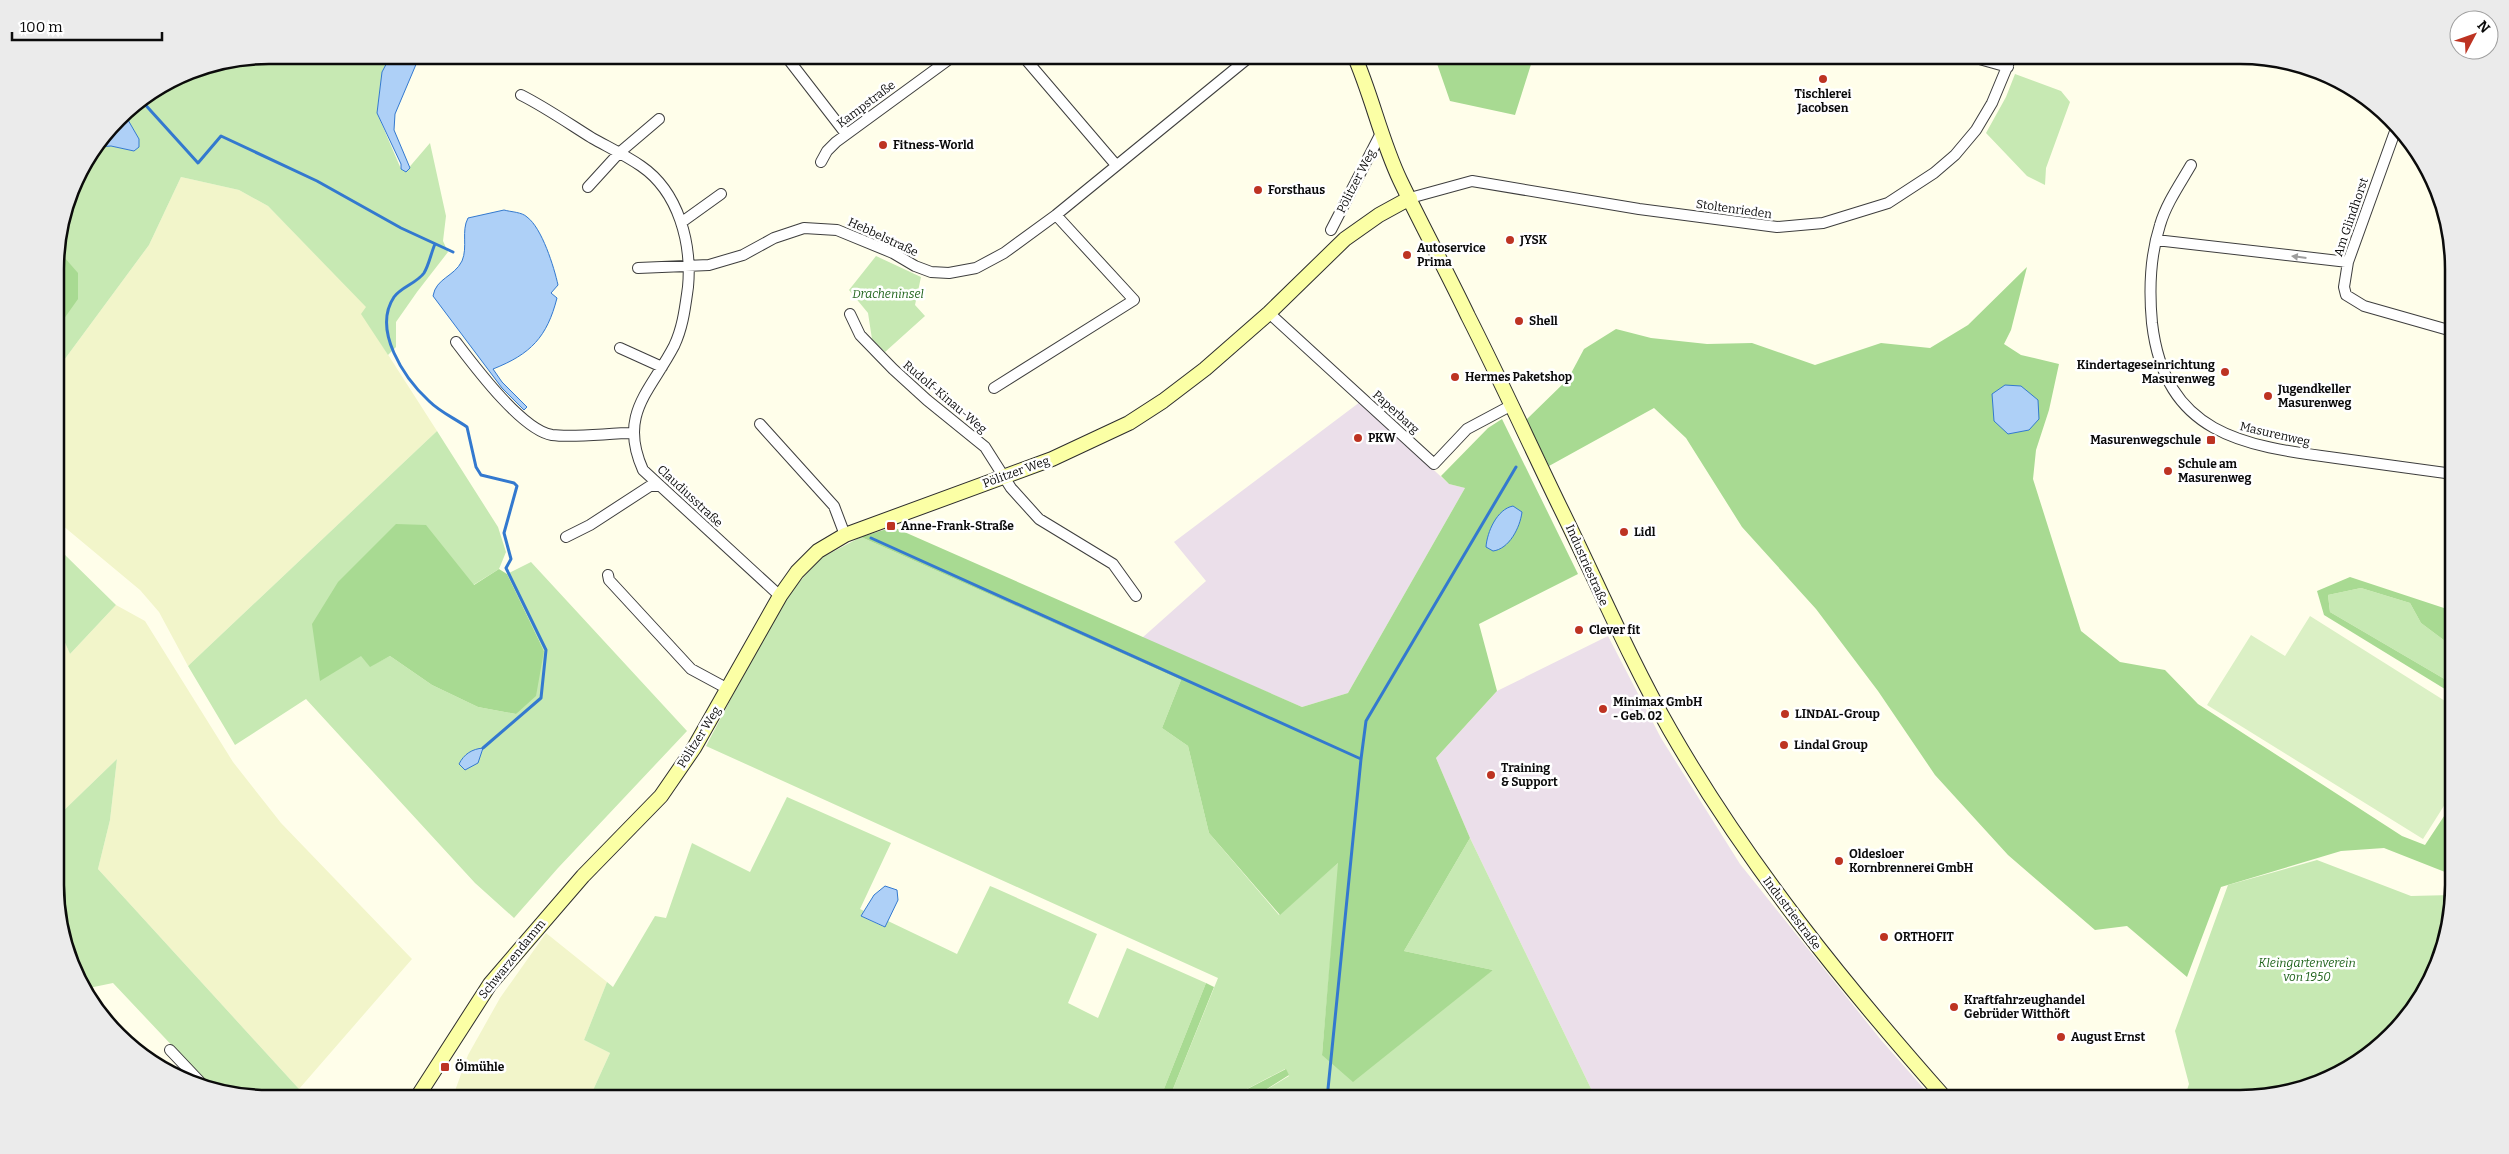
<svg xmlns="http://www.w3.org/2000/svg" width="2509" height="1154" font-family="Bitter,serif">
  <style>
    .industrial { fill: #ebdfea }
    .farmland { fill: #f2f5ca }
    .green { fill: #c7e9b3 }
    .forest { fill: #a8da92 }
    .pitch { fill: #dbf0c5 }
    .water { fill: #aed0f7; stroke: #3379cf }
    .lines { fill: none; stroke-linecap: round; stroke-linejoin: round }
    .stream { stroke: #3379cf; stroke-width: 3 }
    .street-casing { stroke: #3e3e3e; stroke-width: 12 }
    .secondary-casing { stroke: #2d2d2d; stroke-width: 16 }
    .street { stroke: #fff; stroke-width: 10 }
    .secondary { stroke: #fbffa5; stroke-width: 14 }
    .oneway { fill: #9d9d9d }
    .poi-dot { fill: #bd3322; stroke: #fff; stroke-width: 2 }
    .labels { text-anchor: middle; stroke-width: 5; stroke-linejoin: round; paint-order: stroke }
    .poi-label { font-size: 12px; font-weight: bold; fill: #0b0b0b; stroke: #fff; text-anchor: start }
    .street-label { font-size: 12px; fill: #0b0b0b; stroke: #fff }
    .park-label { font-size: 12px; font-style: italic; fill: #1f631b; stroke: #fff }
    .rim { fill: none; stroke: #0b0b0b; stroke-width: 2.5 }
  </style>
  <rect width="100%" height="100%" fill="#fffeea"/>
  <!-- industrial -->
  <path class="industrial" d="M1360,402L1449,484L1465,488L1348,693L1302,707L1142,638L1206,581L1174,542Z
    M1608,636L1661,738L1740,864L1881,1040L1933,1099H1596L1470,838L1436,758L1497,691Z"/>
  <!-- farmland -->
  <path class="farmland" d="M181,177L239,190L268,206L367,307L362,314L437,431L188,666L159,612L140,590L56,520V371L149,245Z
    M116,605L145,621L233,762L281,823L412,959L299,1089L98,869L110,820L117,759L57,817L56,633L62,636L70,654Z
    M546,933L607,982L584,1040L610,1053L589,1099H452L468,1055L500,998Z"/>
  <!-- green -->
  <path class="green" d="M269,55H391L382,72L377,113L401,169L406,171L430,143L446,216L443,241L448,252L417,292L396,322V347L388,355L361,314L366,307L268,206L239,190L181,177L149,245L56,371L55,255L77,174L98,147L111,146L134,151L139,139L124,113L128,108L187,71Z
    M2015,74L2061,91L2070,102L2046,168L2045,185L2027,176L1986,133L2006,97Z
    M876,256L921,277L915,305L925,316L885,352L872,339L868,313L849,290Z
    M437,431L498,527L506,552L499,569L361,655L370,666L390,656L432,685L478,707L516,714L544,651L507,574L531,562L687,731L558,868L514,918L475,883L306,699L235,745L188,666Z
    M861,537L1181,680L1162,728L1188,746L1209,833L1279,915L1339,862L1322,1055L1493,970L1404,951L1470,838L1596,1099H1251L1289,1076L1285,1069L1228,1099H1169L1218,978L706,746L783,600L821,558Z
    M63,553L116,605L70,654L62,636L56,633V560Z
    M2361,588L2410,603L2421,623L2453,647V684L2330,612L2328,595Z
    M117,759L110,820L98,869L299,1089L305,1099H269L212,1088L113,983L84,989L71,967L57,913V817Z
    M787,797L891,843L860,909L864,911L861,916L884,927L888,921L957,954L990,886L995,888L1097,934L1068,1003L1098,1018L1127,948L1206,983L1160,1099H589L610,1053L584,1040L607,982L613,987L655,916L666,918L692,843L750,872Z
    M2317,860L2411,896L2452,895L2438,967L2410,1015L2359,1063L2309,1088L2254,1099H2184L2189,1084L2175,1031L2228,885Z"/>
  <!-- forest -->
  <path class="forest" d="M1434,55H1534L1515,115L1450,101Z
    M57,249L78,273V299L56,330Z
    M2027,267L2011,330L2004,344L2021,355L2059,364L2049,410L2036,450L2033,479L2081,631L2120,662L2165,670L2198,704L2402,836L2425,845L2454,801V879L2445,872L2384,848L2341,851L2221,887L2187,977L2127,926L2095,930L2008,855L1935,775L1878,691L1816,609L1742,527L1686,438L1654,408L1549,466L1526,420L1568,379L1584,349L1616,329L1651,338L1707,344L1752,343L1815,365L1881,343L1930,348L1968,325Z
    M1502,419L1578,574L1479,624L1497,691L1436,758L1470,838L1404,951L1493,970L1353,1082L1322,1055L1338,863L1280,915L1209,833L1188,746L1162,728L1181,680L861,537L893,527L1302,707L1348,693L1465,488L1449,484L1441,476L1488,428Z
    M396,524L426,525L474,585L499,569L507,574L544,651L536,696L516,714L478,707L432,685L390,656L370,667L361,656L320,681L312,624L338,582Z
    M2350,577L2453,611V647L2421,623L2410,603L2361,588L2328,595L2330,612L2453,684V694L2324,615L2317,591Z
    M1206,983L1214,987L1169,1099H1160Z
    M1286,1069L1289,1075L1251,1099H1228Z"/>
  <!-- pitch -->
  <path class="pitch" d="M2310,616L2453,706L2454,790L2423,839L2207,705L2251,635L2285,656Z"/>
  <!-- water -->
  <path class="water" d="M391,55H420L395,114L394,130L410,168L406,172L401,169V164L377,113L382,72Z
    M124,113L139,139V147L134,151L111,146L98,147Z
    M504,210C511,212 522,212 527,217C542,228 554,267 558,285L551,293L557,298C547,337 531,354 493,369L502,382L527,407L524,410L502,388L433,296C436,278 454,277 462,261C468,247 461,231 468,218Z
    M2005,385L2021,386L2038,400L2039,419L2029,430L2008,434L1994,421L1992,394Z
    M1513,506L1522,512C1520,528 1509,549 1493,551L1486,547C1487,532 1497,509 1513,506Z
    M483,748L478,763L465,770L459,764C464,754 472,749 483,748Z
    M885,886L897,890L898,900L885,927L861,916L874,895Z"/>
  <g class="lines">
    <!-- stream -->
    <path class="stream" d="M141,100L198,163L221,136L317,181L401,228L453,252
      M126,115L137,103
      M435,244C431,253 429,265 424,273C417,283 401,287 394,297C372,330 404,378 429,401C440,412 454,418 467,427L476,467L481,475L514,483L517,486L504,533L511,559L506,568L546,650L541,698L483,748
      M871,538L1361,759
      M1327,1099L1361,759L1366,721L1516,467"/>
    <!-- street casing -->
    <g class="street-casing">
      <path id="street" d="M785,55L846,134
        M1022,55L1116,165
        M1965,55L2008,67
        M521,95C545,107 568,123 592,138C608,147 625,155 641,166C679,192 692,244 688,287C685,308 683,327 674,346C650,392 618,414 643,470L780,596
        M2397,126L2348,262L2344,287L2346,295L2364,306L2452,331
        M821,162L827,151L836,142L955,55
        M2191,165C2180,184 2166,204 2160,225C2150,256 2149,291 2152,323C2165,434 2242,446 2336,458C2375,463 2414,469 2453,474
        M588,187L619,153L659,119
        M1410,198L1472,181L1639,209L1777,227L1823,223L1888,203L1934,173L1955,155L1976,130L1992,103L2012,55
        M682,222L721,194
        M1331,230L1381,133
        M2156,240L2348,262
        M638,268L709,265L743,255L774,238L804,228L837,230L893,253L915,266L931,272L949,273L976,268L1004,253L1056,215L1252,55
        M1269,313L1434,464L1467,429L1512,405
        M850,314L860,335L893,369L927,400L985,447L1011,488L1039,519L1113,564L1136,596
        M456,342C475,367 522,430 552,435C575,438 609,433 633,433
        M620,348L662,367
        M994,388L1134,300L1056,215
        M760,424L834,506L845,535
        M566,537L590,525L650,486H659
        M608,575L609,580L691,669L728,689
        M170,1050L204,1086"/>
    </g>
    <!-- secondary casing -->
    <g class="secondary-casing">
      <path id="secondary" d="M1354,55C1372,96 1381,140 1400,180C1422,226 1446,270 1468,316C1500,379 1529,443 1560,507C1597,582 1629,658 1670,730C1747,864 1844,984 1946,1099
        M416,1099L490,984L583,876L661,796L694,748L780,596L797,572L818,551L845,535L1052,459L1129,423L1163,401L1205,369L1269,313L1345,239L1379,215L1410,198"/>
    </g>
    <!-- street -->
    <use href="#street" class="street"/>
    <!-- secondary -->
    <use href="#secondary" class="secondary"/>
  </g>
  <!-- one-way arrows -->
  <defs><path id="oneway-solid" d="M-6-.8H1V-3.2L6.5 0L1 3.2V.8H-6Z" transform="scale(1.25)"/></defs>
  <use class="oneway" href="#oneway-solid" transform="translate(2299 257) rotate(-173)"/>
  <!-- markers -->
  <g class="poi-dot">
    <circle cx="1823" cy="79" r="5"/>
    <circle cx="883" cy="145" r="5"/>
    <circle cx="1258" cy="190" r="5"/>
    <circle cx="1510" cy="240" r="5"/>
    <circle cx="1407" cy="255" r="5"/>
    <circle cx="1519" cy="321" r="5"/>
    <circle cx="2225" cy="372" r="5"/>
    <circle cx="1455" cy="377" r="5"/>
    <circle cx="2268" cy="396" r="5"/>
    <circle cx="1358" cy="438" r="5"/>
    <rect x="2206" y="435" width="10" height="10" rx="2.5"/>
    <circle cx="2168" cy="471" r="5"/>
    <rect x="886" y="521" width="10" height="10" rx="2.5"/>
    <circle cx="1624" cy="532" r="5"/>
    <circle cx="1579" cy="630" r="5"/>
    <circle cx="1603" cy="709" r="5"/>
    <circle cx="1785" cy="714" r="5"/>
    <circle cx="1784" cy="745" r="5"/>
    <circle cx="1491" cy="775" r="5"/>
    <circle cx="1839" cy="861" r="5"/>
    <circle cx="1884" cy="937" r="5"/>
    <circle cx="1954" cy="1007" r="5"/>
    <circle cx="2061" cy="1037" r="5"/>
    <rect x="440" y="1062" width="10" height="10" rx="2.5"/>
  </g>
  <g class="labels">
    <!-- poi labels -->
    <g class="poi-label">
      <text x="1823" y="98" text-anchor="middle">Tischlerei<tspan x="1823" dy="14">Jacobsen</tspan></text>
      <text x="893" y="149">Fitness-World</text>
      <text x="1268" y="194">Forsthaus</text>
      <text x="1520" y="244">JYSK</text>
      <text x="1417" y="252">Autoservice<tspan x="1417" dy="14">Prima</tspan></text>
      <text x="1529" y="325">Shell</text>
      <text x="2215" y="369" text-anchor="end">Kindertageseinrichtung<tspan x="2215" dy="14">Masurenweg</tspan></text>
      <text x="1465" y="381">Hermes Paketshop</text>
      <text x="2278" y="393">Jugendkeller<tspan x="2278" dy="14">Masurenweg</tspan></text>
      <text x="1368" y="442">PKW</text>
      <text x="2201" y="444" text-anchor="end">Masurenwegschule</text>
      <text x="2178" y="468">Schule am<tspan x="2178" dy="14">Masurenweg</tspan></text>
      <text x="901" y="530">Anne-Frank-Straße</text>
      <text x="1634" y="536">Lidl</text>
      <text x="1589" y="634">Clever fit</text>
      <text x="1613" y="706">Minimax GmbH<tspan x="1613" dy="14">- Geb. 02</tspan></text>
      <text x="1795" y="718">LINDAL-Group</text>
      <text x="1794" y="749">Lindal Group</text>
      <text x="1501" y="772">Training<tspan x="1501" dy="14">&amp; Support</tspan></text>
      <text x="1849" y="858">Oldesloer<tspan x="1849" dy="14">Kornbrennerei GmbH</tspan></text>
      <text x="1894" y="941">ORTHOFIT</text>
      <text x="1964" y="1004">Kraftfahrzeughandel<tspan x="1964" dy="14">Gebrüder Witthöft</tspan></text>
      <text x="2071" y="1041">August Ernst</text>
      <text x="455" y="1071">Ölmühle</text>
    </g>
    <!-- street labels -->
    <g class="street-label">
      <text transform="translate(866 104) rotate(-37)" y="4">Kampstraße</text>
      <text transform="translate(1356 181) rotate(-63)" y="4">Pölitzer Weg</text>
      <text transform="translate(1734 209) rotate(8)" y="4">Stoltenrieden</text>
      <text transform="translate(2351 217) rotate(-71)" y="4">Am Glindhorst</text>
      <text transform="translate(883 237) rotate(25)" y="4">Hebbelstraße</text>
      <text transform="translate(945 397) rotate(40)" y="4">Rudolf-Kinau-Weg</text>
      <text transform="translate(1396 412) rotate(42)" y="4">Paperbarg</text>
      <text transform="translate(2275 434) rotate(13)" y="4">Masurenweg</text>
      <text transform="translate(1016 472) rotate(-20)" y="4">Pölitzer Weg</text>
      <text transform="translate(690 496) rotate(43)" y="4">Claudiusstraße</text>
      <text transform="translate(1587 565) rotate(66)" y="4">Industriestraße</text>
      <text transform="translate(699 737) rotate(-58)" y="4">Pölitzer Weg</text>
      <text transform="translate(1792 913) rotate(53)" y="4">Industriestraße</text>
      <text transform="translate(512 959) rotate(-51)" y="4">Schwarzendamm</text>
    </g>
    <!-- park labels -->
    <g class="park-label">
      <text x="888" y="298">Dracheninsel</text>
      <text x="2307" y="967">Kleingartenverein<tspan x="2307" dy="14">von 1950</tspan></text>
    </g>
  </g>
  <!-- crop -->
  <path d="M0 0H2509V1154H0ZM269 64H2240A205 205 0 0 1 2445 269V885A205 205 0 0 1 2240 1090H269A205 205 0 0 1 64 885V269A205 205 0 0 1 269 64Z" fill="#ebebeb" fill-rule="evenodd"/>
  <path class="rim" d="M269 64H2240A205 205 0 0 1 2445 269V885A205 205 0 0 1 2240 1090H269A205 205 0 0 1 64 885V269A205 205 0 0 1 269 64Z"/>
  <!-- north arrow -->
  <g transform="translate(2474 35) rotate(49)"><circle r="24" fill="#ffffff" stroke="#9d9d9d"/>
  <path d="M0-4L9 19L0 12L-9 19Z" fill="#bd3322"/>
  <text y="-8" font-size="14" font-weight="bold" text-anchor="middle" fill="#0b0b0b">N</text>
  </g>
  <!-- scale -->
  <path d="M12 32v8h150v-8" fill="none" stroke="#0b0b0b" stroke-width="2.5"/>
  <text x="20" y="32" font-size="15" fill="#0b0b0b" stroke="#ffffff" stroke-width="4" paint-order="stroke">100 m</text>
</svg>
